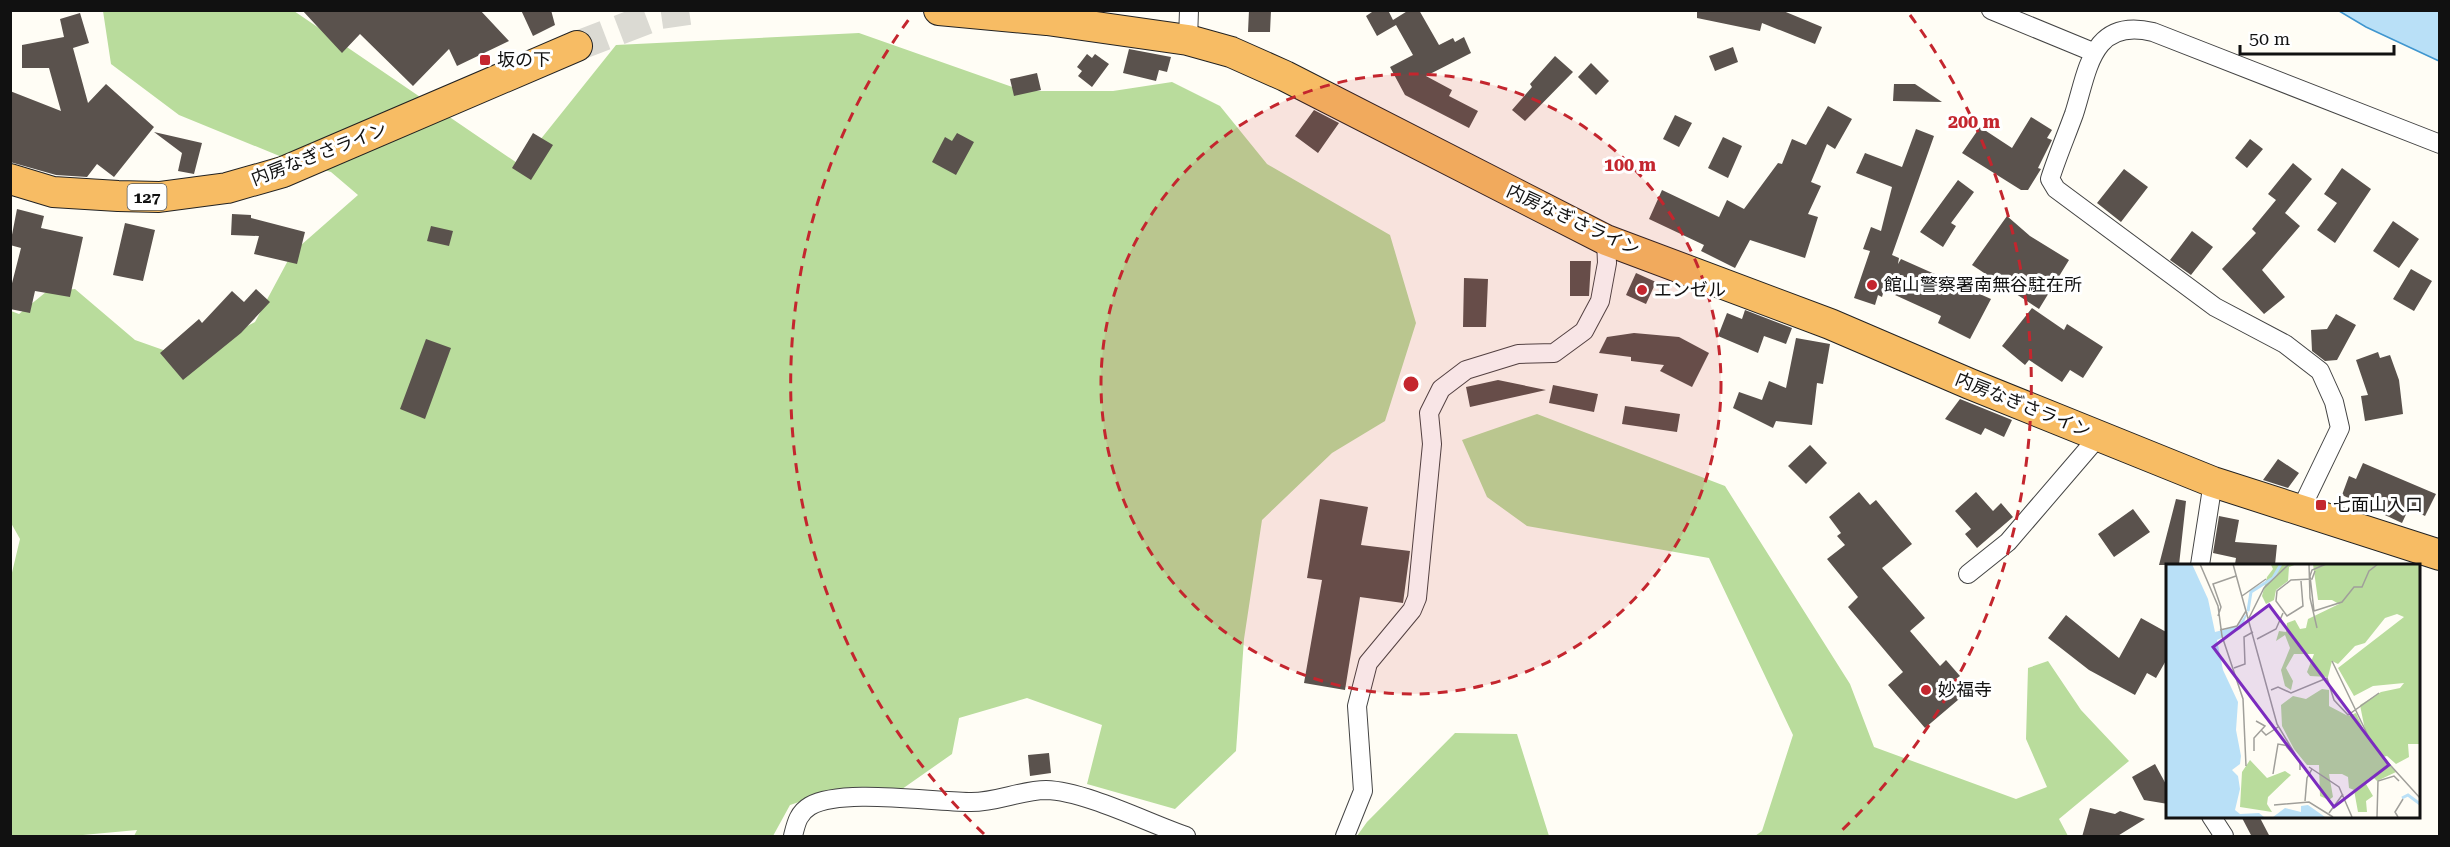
<svg xmlns="http://www.w3.org/2000/svg" width="2450" height="847" font-family="'Roboto Serif','Noto Sans JP',serif">
  <style>
    .forest { fill: #b9dc9c }
    .water { fill: #b9e0f7; stroke: #3f96cf; stroke-width: 1.5 }
    .building { fill: #5a524d }
    .lines { fill: none; stroke-linecap: round; stroke-linejoin: round }
    .trunk-tunnel { stroke: #dbdad3; stroke-width: 30; stroke-dasharray: 30 15; stroke-linecap: butt }
    .minor-casing { stroke: #444; stroke-width: 20 }
    .trunk-casing { stroke: #222; stroke-width: 32 }
    .minor { stroke: #fff; stroke-width: 18 }
    .trunk { stroke: #f7bc64; stroke-width: 30 }
    .ring { fill: none; stroke: #c4262e; stroke-width: 3; stroke-dasharray: 10 8 }
    .poi-dot { fill: #c4262e; stroke: #fff; stroke-width: 2 }
    .labels { text-anchor: middle; stroke-width: 6; stroke-linejoin: round; paint-order: stroke }
    .shield { fill: #fff; stroke: #585858; stroke-width: 1.5 }
    .shield-label { font-size: 16px; font-weight: bold; fill: #111 }
    .poi-label { font-size: 18px; fill: #111; stroke: #fff; text-anchor: start }
    .street-label { font-size: 18px; fill: #111; stroke: #fff }
    .inset-river { fill: none; stroke: #b9e0f7; stroke-width: 3 }
    .inset-road { fill: none; stroke: #a09f9a; stroke-width: 1.5 }
    .view { fill: #7b2cbf; fill-opacity: 0.15; stroke: #7b2cbf; stroke-width: 3 }
    .inset-edge { fill: none; stroke: #111; stroke-width: 3 }
    .centre { fill: #c4262e; stroke: #fff; stroke-width: 3 }
    .ring-label { font-size: 18px; text-anchor: middle; font-weight: bold; fill: #c4262e; stroke: #fff; stroke-width: 6; stroke-linejoin: round; paint-order: stroke }
  </style>
  <rect width="100%" height="100%" fill="#fffdf5"/>
  <!-- forest -->
  <path class="forest" d="M103,11H294L520,165L616,45L859,33L1024,91H1113L1172,82L1220,106L1267,164L1390,235L1416,323L1385,421L1332,453L1262,520L1244,639L1236,751L1175,809L1087,784L1102,725L1027,698L959,718L952,754L895,794L829,792L790,805L773,836H134L137,830L72,836H11L10,581L20,539L11,523V311L19,314L46,292L75,289L135,340L186,358L255,322L292,253L358,195L331,172L282,157L179,115L111,64Z
    M1537,414L1725,486L1850,684L1874,747L2016,799L2047,787L2026,739L2028,668L2048,661L2081,710L2129,761L2059,819L2068,836H1755L1762,831L1793,735L1709,558L1527,526L1487,497L1462,440Z
    M1455,733L1517,734L1549,836H1357L1367,822Z"/>
  <!-- water -->
  <path class="water" d="M2339,11H2439V61L2366,27Z"/>
  <!-- building -->
  <path class="building" d="M302,10H480L509,41L457,66L449,49L413,86L360,34L342,53Z
    M521,10H551L555,25L533,36Z
    M1249,10H1271L1270,32H1248Z
    M1375,10H1388L1393,20L1409,10H1419L1439,45L1453,38L1455,42L1464,37L1471,53L1426,76L1452,90L1449,96L1478,111L1469,128L1405,95L1390,67L1413,55L1396,25L1377,36L1366,16Z
    M1697,10H1781L1822,27L1815,44L1762,23L1760,31L1697,18Z
    M80,13L89,43L73,48L88,103L106,84L154,127L114,177L97,164L87,177L56,175L10,162V91L61,111L49,68H22V45L64,37L60,19Z
    M1733,47L1738,62L1715,71L1709,56Z
    M1129,49L1171,57L1167,72L1159,70L1156,81L1123,73Z
    M1087,54L1092,58L1095,54L1109,64L1092,87L1078,76L1082,71L1077,67Z
    M1555,56L1573,72L1525,121L1512,110L1532,87L1530,84Z
    M1591,63L1609,81L1596,95L1578,77Z
    M1037,73L1041,90L1014,96L1010,79Z
    M1894,84H1915L1942,102L1893,101Z
    M1828,106L1852,119L1835,149L1827,144L1811,182L1821,186L1808,214L1818,217L1805,258L1750,240L1735,268L1701,251L1704,245L1649,219L1662,190L1719,217L1727,200L1744,209L1778,163L1782,164L1792,139L1806,145Z
    M1314,110L1339,123L1318,153L1295,136Z
    M1675,115L1692,123L1679,147L1663,139Z
    M2031,117L2052,130L2047,138L2052,140L2038,168L2041,169L2028,190H2021L1962,153L1980,127L2012,148Z
    M1916,129L1934,136L1892,255L1899,258L1898,264L1901,259L1991,299L1970,339L1938,323L1941,316L1884,290L1882,297L1878,295L1875,305L1854,298L1870,251L1863,249L1871,227L1881,231L1892,187L1856,173L1865,153L1902,167Z
    M154,132L202,143L194,174L178,171L182,153Z
    M533,133L553,145L531,180L512,168Z
    M957,133L974,142L956,175L932,162L945,137L952,141Z
    M1723,137L1742,146L1728,178L1708,168Z
    M2250,139L2263,149L2247,168L2235,158Z
    M2293,163L2312,179L2285,213L2300,226L2262,270L2285,297L2264,314L2222,269L2256,233L2252,229L2276,200L2268,194Z
    M2342,168L2371,189L2335,243L2317,230L2337,203L2324,194Z
    M2124,169L2148,187L2121,222L2097,203Z
    M1958,180L1974,192L1951,223L1956,226L1943,247L1920,232Z
    M17,209L44,216L41,228L83,237L70,297L35,291L30,313L10,309V291L21,248L10,245Z
    M232,214L251,215V218L305,232L297,264L254,254L259,236L231,235Z
    M2007,216L2030,236L2069,260L2039,309L1972,265Z
    M2393,221L2419,239L2399,268L2373,251Z
    M125,223L155,230L143,281L113,275Z
    M431,226L453,231L449,246L427,241Z
    M2192,231L2213,247L2191,275L2170,260Z
    M1570,261H1591L1589,296H1570Z
    M2411,269L2432,281L2414,311L2393,299Z
    M1636,273L1656,282L1646,304L1626,295Z
    M1464,278L1488,279L1486,327H1463Z
    M256,289L270,302L241,333L183,380L160,353L199,319L202,323L232,291L244,302Z
    M2032,308L2064,330L2067,324L2103,347L2083,378L2070,370L2062,382L2029,360L2025,365L2002,346Z
    M1745,310L1792,328L1786,344L1764,336L1758,353L1718,336L1727,313L1742,319Z
    M2336,314L2356,325L2337,360L2325,361L2312,351L2311,330L2327,329Z
    M1634,333L1679,337L1709,353L1692,387L1660,371L1664,365L1631,361V357L1599,353L1607,337Z
    M1796,338L1830,344L1823,384L1817,383L1812,425L1776,421L1773,428L1733,408L1739,392L1762,400L1769,381L1786,388Z
    M426,339L451,348L425,419L400,409Z
    M2378,352L2380,358L2390,355L2399,380L2403,414L2365,421L2361,396L2368,395L2356,360Z
    M1498,380L1546,390L1470,407L1466,387Z
    M1553,385L1598,394L1594,412L1549,403Z
    M1960,399L2012,420L2004,437L1985,428L1981,435L1945,419Z
    M1625,406L1680,414L1677,432L1622,424Z
    M1810,445L1827,463L1806,484L1788,466Z
    M2278,459L2299,473L2288,488L2263,480Z
    M2363,463L2436,494L2425,516L2409,508L2402,523L2342,495L2349,476L2356,479Z
    M1859,492L1870,505L1876,500L1912,544L1882,568L1925,618L1910,631L1940,666L1946,660L1960,676L1953,681L1965,694L1925,728L1888,685L1903,672L1848,607L1858,597L1827,559L1845,545L1837,536L1841,533L1829,517Z
    M1976,492L1993,511L2001,503L2013,517L1977,548L1965,534L1971,529L1955,511Z
    M1320,499L1368,507L1361,545L1410,551L1403,603L1360,597L1345,690L1304,683L1322,580L1307,578Z
    M2176,499L2186,501L2179,565H2159Z
    M2133,509L2150,532L2114,557L2098,534Z
    M2219,516L2239,520L2235,542L2277,545L2275,565L2235,564L2236,558L2213,553Z
    M2066,615L2119,658L2141,618L2168,633V657L2156,678L2147,673L2135,695L2089,670L2048,638Z
    M1049,753L1051,773L1030,776L1028,755Z
    M2155,764L2168,788V804L2144,800L2132,777Z
    M2090,808L2115,814L2120,811L2145,819L2116,837H2082Z
    M2241,816H2259L2270,837H2252Z"/>
  <g class="lines">
    <!-- trunk-tunnel -->
    <path class="trunk-tunnel" d="M577,46L661,14L689,10"/>
    <!-- minor casing -->
    <g class="minor-casing">
      <path id="minor" d="M1991,10L2093,52
        M1188,40L1189,10
        M2300,511L2340,428L2334,402L2320,371L2285,344L2215,307L2056,189L2050,179C2057,157 2066,136 2074,114C2088,71 2091,17 2153,32L2440,144
        M2200,565L2213,482
        M1968,574L2008,542L2099,436
        M2211,816L2224,836
        M793,836C796,824 798,813 810,806C842,788 930,802 969,802C995,803 1021,790 1046,790C1085,791 1148,823 1186,836
        M1345,836L1363,791L1357,706L1368,663L1412,610L1417,598L1432,444L1429,413L1441,389L1466,370L1518,354L1554,353L1584,331L1600,301L1607,263L1606,240"/>
    </g>
    <!-- trunk casing -->
    <g class="trunk-casing">
      <path id="trunk" d="M939,10L1047,20L1188,40L1231,52L1285,76L1606,240L1830,324L1970,384L2213,482L2440,555
        M10,179L53,192L118,196L159,197L227,188L283,172L577,46"/>
    </g>
    <!-- minor -->
    <use href="#minor" class="minor"/>
    <!-- trunk -->
    <use href="#trunk" class="trunk"/>
  </g>
  <!-- distance rings -->
  <circle cx="1411" cy="384" r="310" fill="#c4262e" fill-opacity=".12"/>
  <g class="ring">
    <circle cx="1411" cy="384" r="310"/>
    <path d="M984 834A621 621 0 0 1 912 15M1910 15A621 621 0 0 1 1838 834"/>
  </g>
  <!-- markers -->
  <g class="poi-dot">
    <rect x="479" y="54" width="12" height="12" rx="3"/>
    <circle cx="1872" cy="285" r="6"/>
    <circle cx="1642" cy="290" r="6"/>
    <rect x="2315" y="499" width="12" height="12" rx="3"/>
    <circle cx="1926" cy="690" r="6"/>
  </g>
  <g class="labels">
    <!-- shield labels -->
    <rect class="shield" x="127.5" y="184" width="39" height="26" rx="4.5"/>
    <g class="shield-label">
      <text x="147" y="203">127</text>
    </g>
    <!-- poi labels -->
    <g class="poi-label">
      <text x="497" y="66">坂の下</text>
      <text x="1884" y="291">館山警察署南無谷駐在所</text>
      <text x="1654" y="296">エンゼル</text>
      <text x="2333" y="511">七面山入口</text>
      <text x="1938" y="696">妙福寺</text>
    </g>
    <!-- street labels -->
    <g class="street-label">
      <text transform="translate(319 154) rotate(-21)" y="6">内房なぎさライン</text>
      <text transform="translate(1573 220) rotate(25)" y="6">内房なぎさライン</text>
      <text transform="translate(2023 405) rotate(22)" y="6">内房なぎさライン</text>
    </g>
  </g>
  <!-- overview -->
  <g transform="translate(2166 564)">
    <rect width="254" height="254" fill="#fffdf5"/>
    <path d="M131,0L123,3L122,17L110,26L108,36L100,40L96,32L101,13L107,5L105,1ZM147,0H253V180H242L243,193L230,200L221,192L216,193L230,208L211,217L207,213L202,215L200,220L207,232L200,237L201,248H192L188,226L183,224L182,213L176,210H163L167,233L163,236L154,232L153,201H141L128,185L116,162L115,141L127,132L140,135L156,125L163,126V142L182,152L190,149L200,171L194,141L215,128L234,124L238,119L207,122L188,132L172,104L238,53L231,50L219,54L199,79L189,82L172,100L166,97L162,113L144,112L141,108L148,90H128L120,104L127,117L125,126L119,122L115,106L124,84L119,71L110,77L113,67L120,68L121,59L129,56L134,65L140,64L142,55L173,40L166,36H152ZM84,196L101,214L119,207L125,211L102,233L101,240L106,248L74,243L76,208Z" fill="#b9dc9c"/>
    <path d="M0,0H26L42,35L49,68L72,62L84,44L75,65L51,76L57,106L72,138L70,166L75,192L74,200L66,206L72,212L74,225L69,246L74,250L93,249L98,253H0ZM142,241L159,253H107L119,244L135,248V242Z" fill="#b9e0f7"/>
    <path class="inset-river" d="M82,47L85,28L107,14L115,0M236,234L242,231L254,240"/>
    <path class="inset-road" d="M34,0L52,42L56,72L77,135L80,202M67,0L111,160L129,190M143,0L144,34L151,64M160,0L146,6L144,12L148,47L176,38L188,23H196L203,7L212,0M135,17L137,42L121,52L110,37L111,27L125,16L146,15L149,7M76,32L100,15M52,52L55,43L47,20L70,12M83,54L98,24L123,0M54,66L71,62L80,47M91,75L110,65L117,49M166,97L205,178M68,104L79,100L78,73L87,68M105,126L112,123L125,129L161,114L168,136L182,151L213,129M95,166L100,171L112,163M120,182L134,198V206M88,187V174L99,162L90,157M216,192L254,234M143,203L173,223L186,253M107,210L112,180L123,182M139,237L141,214L146,205M108,241L143,238L167,253M163,249L177,230M211,253L212,217L228,212L233,217M232,253L229,248L237,235"/>
    <path class="view" d="M103,41L223,201L168,243L47,83Z"/>
    <rect width="254" height="254" class="inset-edge"/>
  </g>
  <circle cx="1411" cy="384" r="9" class="centre"/>
  <g class="ring-label">
    <text x="1974" y="128">200 m</text>
    <text x="1630" y="171">100 m</text>
  </g>
  <!-- border -->
  <rect width="2450" height="847" fill="none" stroke="#111111" stroke-width="24"/>
  <!-- scale -->
  <path d="M2240 45v9h154v-9" fill="none" stroke="#111111" stroke-width="3"/>
  <text x="2249" y="45" font-size="18" fill="#111111" stroke="#ffffff" stroke-width="4.5" paint-order="stroke">50 m</text>
</svg>
